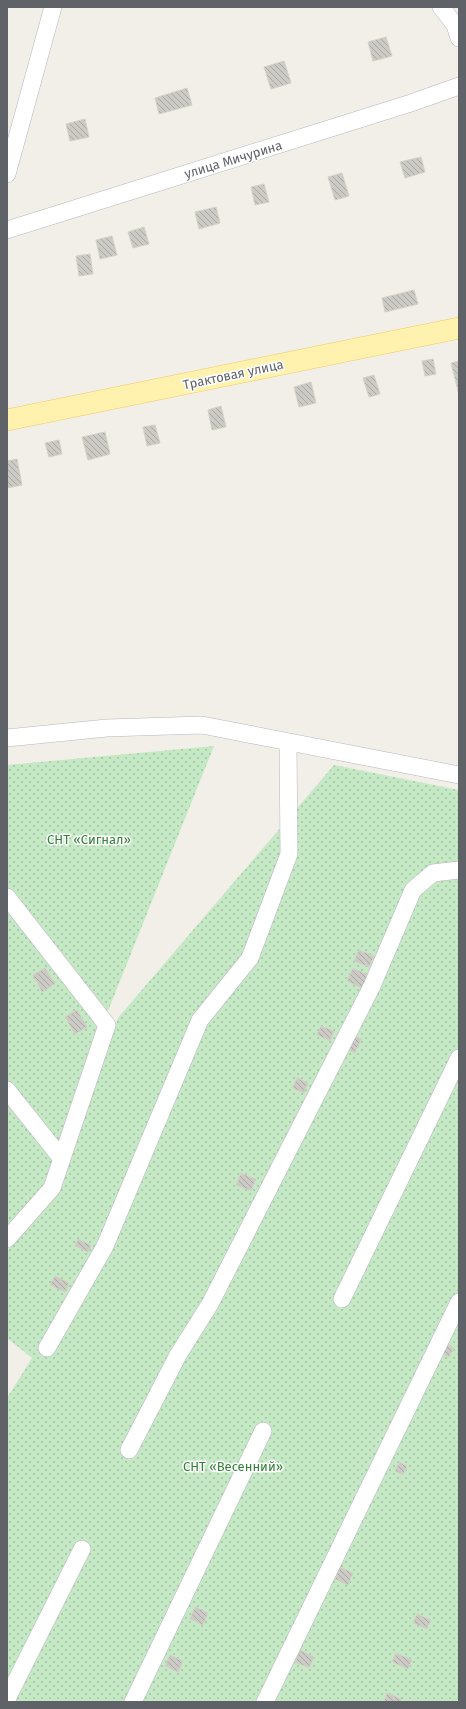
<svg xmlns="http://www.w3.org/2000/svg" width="466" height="1709" font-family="'Fira Sans',sans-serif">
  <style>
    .green { fill: url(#green-dots) }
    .building { fill: url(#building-back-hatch); stroke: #d6d1c6 }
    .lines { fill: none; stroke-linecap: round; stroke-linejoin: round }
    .minor-casing { stroke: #b5b8bc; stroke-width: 18 }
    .major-casing { stroke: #f2c960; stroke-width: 22 }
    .minor { stroke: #fff; stroke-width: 17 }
    .major { stroke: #fff2af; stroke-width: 21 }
    .labels { text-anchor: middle; stroke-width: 3; stroke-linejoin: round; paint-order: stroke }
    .street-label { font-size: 13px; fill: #5f6368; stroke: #fff }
    .park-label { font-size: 13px; fill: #348238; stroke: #fff }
  </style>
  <defs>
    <pattern id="green-dots" width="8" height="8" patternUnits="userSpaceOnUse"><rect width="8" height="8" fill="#c5e8c5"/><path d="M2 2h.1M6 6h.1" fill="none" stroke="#a3c0a4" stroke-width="1.8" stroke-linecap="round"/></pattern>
    <pattern id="building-back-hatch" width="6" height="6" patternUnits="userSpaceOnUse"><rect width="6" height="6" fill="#cccac5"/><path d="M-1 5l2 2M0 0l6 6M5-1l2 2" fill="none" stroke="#a9a8a4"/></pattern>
  </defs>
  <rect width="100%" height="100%" fill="#f1efe8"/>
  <!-- green -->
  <path class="green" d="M214,746L102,1026L48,1183L7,1228V765Z
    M334,765L459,790V1702H7V1398L32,1358L7,1338V1251L56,1190L118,1018Z"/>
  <!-- building -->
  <path class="building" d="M386,37L392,56L373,61L368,42Z
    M284,61L291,83L271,89L264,67Z
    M187,88L192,105L159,114L155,98Z
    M85,119L89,137L70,141L66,124Z
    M421,157L425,172L405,178L400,162Z
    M342,173L349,196L335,200L328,177Z
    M264,184L269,202L255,205L251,187Z
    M216,207L220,223L199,229L195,212Z
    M144,227L149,244L133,248L128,232Z
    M112,236L117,255L100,259L96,240Z
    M90,254L93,274L79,276L76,256Z
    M414,290L418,304L385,312L382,298Z
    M433,359L436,374L425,376L422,361Z
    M459,361V395L451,363Z
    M374,375L380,394L369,397L363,378Z
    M311,382L316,403L299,407L294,387Z
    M221,406L226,427L212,430L208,410Z
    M155,425L160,443L147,446L143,427Z
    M105,432L110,454L88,460L82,437Z
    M59,440L62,454L49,457L45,443Z
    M17,459L22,485L7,488V461Z
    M359,950L374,956L369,967L354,961Z
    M45,968L55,984L42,992L33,975Z
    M353,968L368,975L362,988L347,981Z
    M77,1010L87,1027L75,1034L65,1017Z
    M321,1026L334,1031L330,1041L317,1035Z
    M352,1035L361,1039L355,1053L346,1049Z
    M297,1078L308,1083L304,1093L292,1088Z
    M241,1173L256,1179L251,1191L236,1185Z
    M78,1239L91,1245L88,1252L75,1246Z
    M55,1276L69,1283L65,1292L50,1285Z
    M446,1344L454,1348L449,1357L441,1353Z
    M399,1462L407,1466L403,1475L395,1471Z
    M340,1567L353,1573L348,1585L335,1579Z
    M195,1607L208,1613L203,1625L190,1619Z
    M417,1614L431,1620L427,1629L413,1623Z
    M300,1650L314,1657L309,1668L295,1662Z
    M396,1653L412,1660L408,1669L392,1662Z
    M170,1655L183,1661L178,1672L165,1666Z
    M387,1693L401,1699L400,1702H384Z"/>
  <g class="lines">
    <!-- minor casing -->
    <g class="minor-casing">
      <path id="minor" d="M441,7L455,25L459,38
        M7,174L53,7
        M7,230L411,103L459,86
        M7,738L107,728L202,725L459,775
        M7,897L107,1025L52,1188L7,1239
        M7,1090L62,1159
        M342,1299L459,1058
        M47,1348L105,1246L200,1020L250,958L289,854L288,742
        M129,1450L178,1355L210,1304L372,986L413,890L433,873L459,870
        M7,1699L82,1549
        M133,1702L263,1431
        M265,1702L459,1302"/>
    </g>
    <!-- major casing -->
    <g class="major-casing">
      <path id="major" d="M7,420L459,328"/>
    </g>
    <!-- minor -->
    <use href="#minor" class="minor"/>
    <!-- major -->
    <use href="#major" class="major"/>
  </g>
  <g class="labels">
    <!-- street labels -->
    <g class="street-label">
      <text transform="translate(233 159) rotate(-17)" y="5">улица Мичурина</text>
      <text transform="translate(233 374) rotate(-12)" y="5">Трактовая улица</text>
    </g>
    <!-- park labels -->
    <g class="park-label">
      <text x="89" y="844">СНТ «Сигнал»</text>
      <text x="233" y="1471">СНТ «Весенний»</text>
    </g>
  </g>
  <!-- border -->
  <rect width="466" height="1709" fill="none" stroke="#5f6368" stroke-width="16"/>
</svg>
